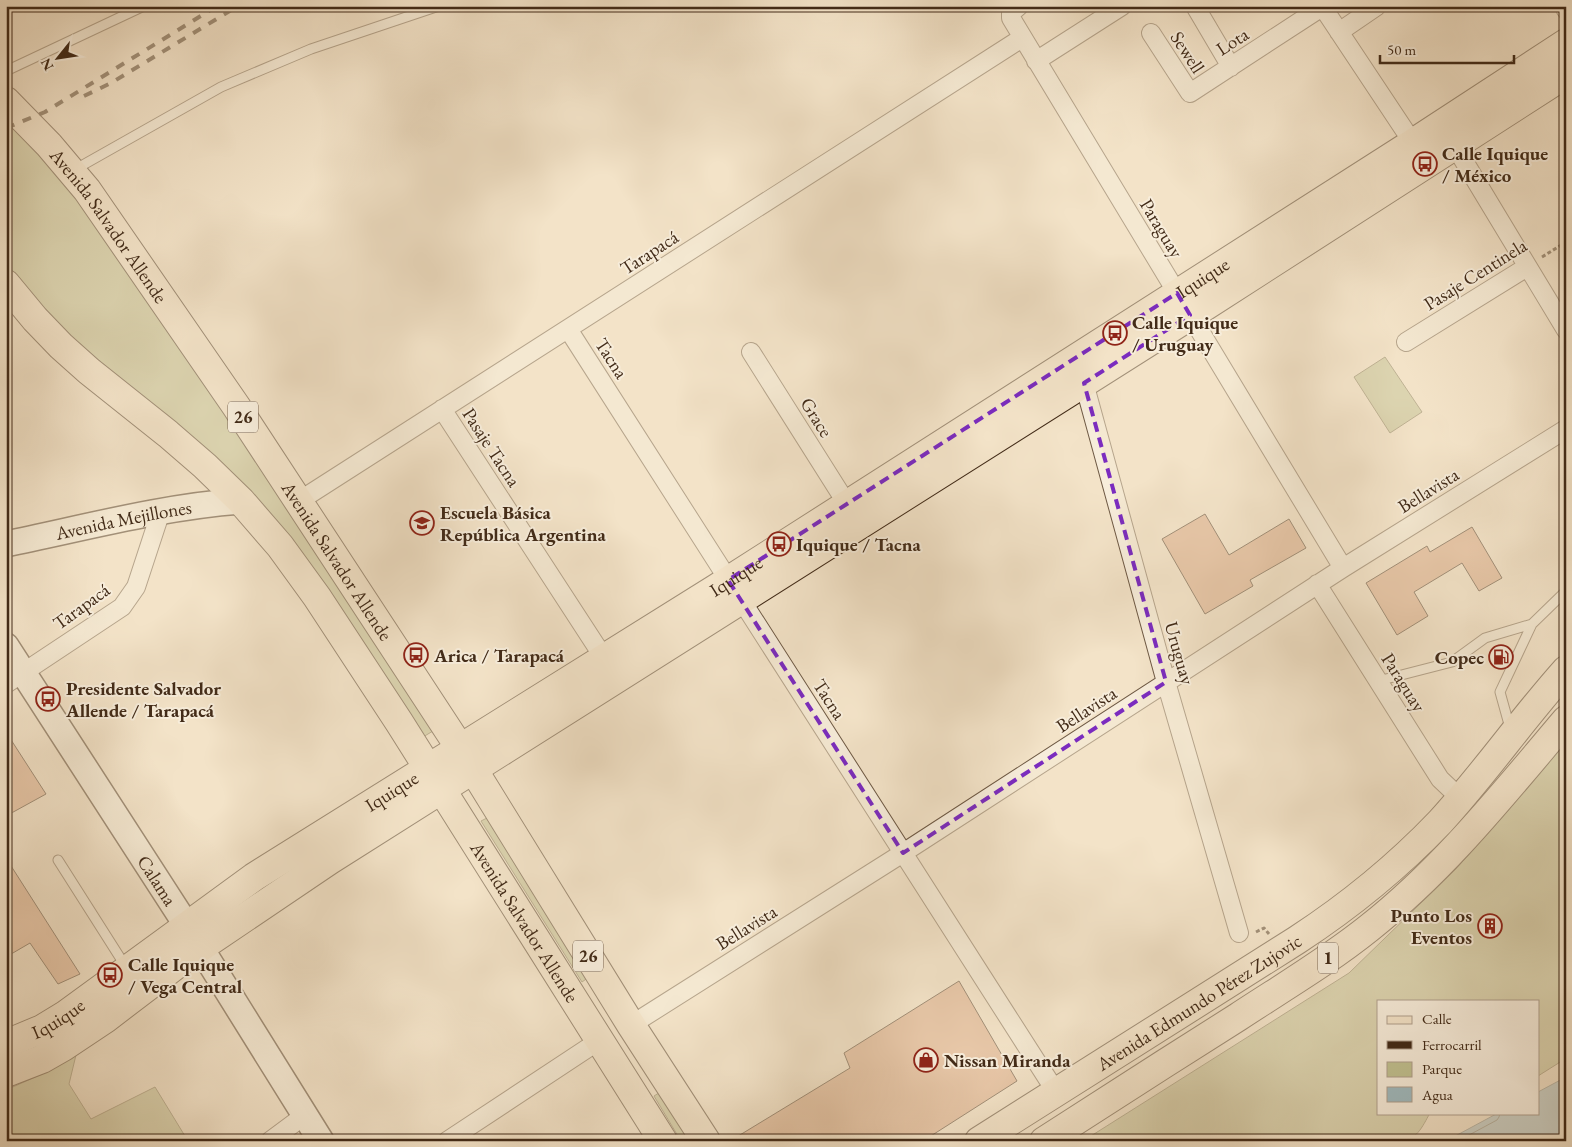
<svg xmlns="http://www.w3.org/2000/svg" width="1572" height="1147" font-family="'EB Garamond',serif">
  <style>
    .green { fill: #c1c292; stroke: #827655 }
    .water { fill: #a0bbc0; stroke: #7a817d }
    .lines { fill: none; stroke-linecap: round; stroke-linejoin: round }
    .shore { stroke: #71736c; stroke-width: 1 }
    .building { fill: #dba684; stroke: #422b18 }
    .lane-casing { stroke: #6e5944; stroke-width: 11 }
    .street-casing { stroke: #6e5944; stroke-width: 20 }
    .secondary-casing { stroke: #422b18; stroke-width: 28 }
    .primary-casing { stroke: #422b18; stroke-width: 30 }
    .highway-casing { stroke: #422b18; stroke-width: 30 }
    .path { stroke: #422b18; stroke-width: 3; stroke-dasharray: 4 2.5; stroke-linecap: butt }
    .lane { stroke: #f7eddb; stroke-width: 9 }
    .street { stroke: #f7eddb; stroke-width: 18 }
    .secondary { stroke: #f7eddb; stroke-width: 25 }
    .primary { stroke: #f3e3c8; stroke-width: 28 }
    .highway { stroke: #f3e3c8; stroke-width: 28 }
    .rail { stroke: #422b18; stroke-width: 4; stroke-dasharray: 9 9; stroke-linecap: butt }
    .marked { fill: none; stroke: #7b2cbf; stroke-width: 4; stroke-dasharray: 10 6; stroke-linejoin: round }
    .labels { text-anchor: middle; stroke-width: 4; stroke-linejoin: round; paint-order: stroke }
    .shield { fill: #f7eddb; stroke: #786552; stroke-width: 1 }
    .shield-label { font-size: 18px; font-weight: bold; fill: #422b18 }
    .street-label { font-size: 19px; fill: #422b18; stroke: #f7eddb }
    .poi-label { font-size: 19px; font-weight: bold; fill: #422b18; stroke: #f7eddb; text-anchor: start }
  </style>
  <rect width="100%" height="100%" fill="#f3e3c8"/>
  <filter id="stains"><feTurbulence type="fractalNoise" baseFrequency=".004" numOctaves="4"/><feColorMatrix values="0 0 0 0 .2 0 0 0 0 .09 0 0 0 0 .02 0 0 0 .5 -.17"/></filter>
  <radialGradient id="worn" r=".72"><stop offset=".6" stop-color="#630" stop-opacity="0"/><stop offset="1" stop-color="#630" stop-opacity=".3"/></radialGradient>
  <!-- green -->
  <path class="green" d="M6,121L31,145L103,231L224,411L433,731L423,737L172,421L91,354L48,316L9,268L6,264Z
    M1385,357L1422,412L1390,433L1354,377Z
    M1566,742L1565,1059L1538,1076V1001H1378V1113H1430C1422,1127 1417,1141 1398,1141C1388,1141 1385,1140 1375,1135L1371,1141H1083L1349,973L1456,869Z
    M489,817L589,977L582,982L481,821Z
    M76,1055L69,1084L91,1119L155,1087L188,1141H6V1090L51,1070Z
    M662,1091L693,1141H681L654,1096Z"/>
  <!-- water -->
  <path class="water" d="M1566,1077V1141H1446L1498,1113H1538V1092Z"/>
  <g class="lines">
    <!-- shore -->
    <path class="shore" d="M1458,1141L1497,1120L1499,1117L1500,1113"/>
  </g>
  <!-- building -->
  <path class="building" d="M1205,514L1229,555L1289,519L1306,548L1250,580L1253,586L1205,614L1162,539Z
    M1472,527L1502,578L1479,591L1462,563L1414,592L1428,616L1397,635L1366,583L1427,546L1430,552Z
    M6,732L46,794L6,816Z
    M6,858L80,974L58,984L30,943L6,957Z
    M959,981L1017,1081L923,1141H730L850,1068L844,1053Z"/>
  <g class="lines">
    <!-- lane casing -->
    <g class="lane-casing">
      <path id="lane" d="M6,71L144,6
        M74,170L221,87L311,49L439,6
        M1378,681L1452,662L1485,638L1532,624
        M1510,728L1500,692L1532,624L1566,591
        M58,860L126,967"/>
    </g>
    <!-- street casing -->
    <g class="street-casing">
      <path id="street" d="M1019,6L1011,13V18L1343,568
        M1195,6L1231,67
        M1322,6L1413,143
        M1564,6L1566,10
        M1339,32L1377,6
        M1151,33L1190,93L1322,7
        M1036,61L1122,6
        M1450,138L1566,330
        M568,329L1056,1092
        M1406,342L1527,267
        M751,352L847,504
        M1084,383L1166,682L1239,933
        M442,409L604,658
        M299,501L1022,38
        M1317,584L1440,779L1460,798
        M6,684L122,607L136,587L161,511
        M631,1025L903,853L1343,568L1566,429
        M270,1141L305,1115
        M447,1141L600,1040"/>
    </g>
    <!-- secondary casing -->
    <g class="secondary-casing">
      <g id="secondary">
        <path id="s1" d="M6,544C84,528 161,507 241,501"/>
        <path id="s2" d="M6,646L187,926L321,1141"/>
      </g>
    </g>
    <!-- primary casing -->
    <g class="primary-casing">
      <g id="primary">
        <path id="s3" d="M6,1044L42,1029L65,1015L254,877L715,589L1413,143L1566,43"/>
        <path d="M6,1073L42,1059L63,1047L105,1019L185,958L330,860L1204,307L1566,74"/>
      </g>
    </g>
    <!-- highway casing -->
    <g class="highway-casing">
      <g id="highway">
        <path id="s4" d="M6,101L49,145L87,190L236,406L460,748L631,1025L706,1141"/>
        <path id="s5" d="M6,284L35,319L61,346L89,371L168,434L205,466L241,501L280,546L317,597L399,722L663,1141"/>
        <path id="s6" d="M979,1141L1297,940C1349,906 1397,867 1440,822C1485,773 1522,719 1566,670"/>
        <path d="M1044,1141C1109,1099 1173,1058 1238,1017C1282,988 1328,961 1369,928C1445,868 1504,793 1566,720"/>
      </g>
    </g>
    <!-- path -->
    <path class="path" d="M1542,257L1566,242
      M1256,932L1264,928L1269,934"/>
    <!-- lane -->
    <use href="#lane" class="lane"/>
    <!-- street -->
    <use href="#street" class="street"/>
    <!-- secondary -->
    <use href="#secondary" class="secondary"/>
    <!-- primary -->
    <use href="#primary" class="primary"/>
    <!-- highway -->
    <use href="#highway" class="highway"/>
    <!-- rail -->
    <path class="rail" d="M84,96L111,83L238,6
      M6,128L45,112L217,6"/>
  </g>
  <!-- marked area -->
  <path d="M0 0H1572V1147H0ZM1177,293L1190,315L1084,383L1166,682L903,853L728,580Z" fill="#f3e3c8" fill-opacity=".55" fill-rule="evenodd"/>
  <path class="marked" d="M1177,293L1190,315L1084,383L1166,682L903,853L728,580Z"/>
  <!-- icons -->
  <defs>
    <g id="bus-ring" transform="scale(1.25)"><circle r="9.5" fill="#f7eddb" stroke="#8f2418" stroke-width="1.5"/><path d="M-5-6H5V4H4V6H2V4H-2V6H-4V4H-5ZM-3.5-4V0h7V-4ZM-3.5 1.2v1.5H-2V1.2ZM2 1.2v1.5H3.5V1.2Z" fill="#8f2418"/></g>
    <g id="school-ring" transform="scale(1.25)"><circle r="9.5" fill="#f7eddb" stroke="#8f2418" stroke-width="1.5"/><path d="M0-5L7-2L0 1L-7-2ZM-4 1L0 2.5L4 1V4Q0 6-4 4Z" fill="#8f2418"/></g>
    <g id="fuel-ring" transform="scale(1.25)"><circle r="9.5" fill="#f7eddb" stroke="#8f2418" stroke-width="1.5"/><path d="M-5.5-6h7V0h2V4h1.3V-2.5L3-4.5l.8-.8L6-3V5H2.5V1h-1V6h-7ZM-4.2-4.7v3.2H.2V-4.7Z" fill="#8f2418"/></g>
    <g id="building-ring" transform="scale(1.25)"><circle r="9.5" fill="#f7eddb" stroke="#8f2418" stroke-width="1.5"/><path d="M-4-6H4V6H1V3H-1V6H-4ZM-2.5-4.3h1.7v1.8h-1.7ZM.8-4.3h1.7v1.8H.8ZM-2.5-1h1.7V.8h-1.7ZM.8-1h1.7V.8H.8Z" fill="#8f2418"/></g>
    <g id="shop-ring" transform="scale(1.25)"><circle r="9.5" fill="#f7eddb" stroke="#8f2418" stroke-width="1.5"/><path d="M-5-2.5h2.3a2.7 3.5 0 0 1 5.4 0H5L5.5 6h-11ZM-1.5-2.5h3a1.5 2.3 0 0 0-3 0Z" fill="#8f2418"/></g>
  </defs>
  <g fill-rule="evenodd">
    <use href="#bus-ring" x="1425" y="164"/>
    <use href="#bus-ring" x="1115" y="333"/>
    <use href="#school-ring" x="422" y="523"/>
    <use href="#bus-ring" x="779" y="544"/>
    <use href="#bus-ring" x="416" y="655"/>
    <use href="#fuel-ring" x="1501" y="657"/>
    <use href="#bus-ring" x="48" y="699"/>
    <use href="#building-ring" x="1490" y="926"/>
    <use href="#bus-ring" x="110" y="975"/>
    <use href="#shop-ring" x="926" y="1060"/>
  </g>
  <g class="labels">
    <!-- shield labels -->
    <g class="shield">
      <rect x="228" y="401.5" width="30" height="31" rx="4"/>
      <rect x="573" y="940.5" width="30" height="31" rx="4"/>
      <rect x="1318" y="942.5" width="20" height="31" rx="4"/>
    </g>
    <g class="shield-label">
      <text x="243" y="423">26</text>
      <text x="588" y="962">26</text>
      <text x="1328" y="964">1</text>
    </g>
    <!-- street labels -->
    <g class="street-label">
      <text transform="translate(1232 41) rotate(-33)" y="7">Lota</text>
      <text transform="translate(1188 52) rotate(57)" y="7">Sewell</text>
      <text dy="7" stroke="none"><textPath href="#s4" startOffset="162">Avenida Salvador Allende</textPath></text>
      <text transform="translate(1162 228) rotate(59)" y="7">Paraguay</text>
      <text transform="translate(649 252) rotate(-33)" y="7">Tarapacá</text>
      <text transform="translate(1475 274) rotate(-32)" y="7">Pasaje Centinela</text>
      <text dy="7" stroke="none"><textPath href="#s3" startOffset="1422">Iquique</textPath></text>
      <text transform="translate(612 358) rotate(57)" y="7">Tacna</text>
      <text transform="translate(817 417) rotate(58)" y="7">Grace</text>
      <text transform="translate(492 447) rotate(57)" y="7">Pasaje Tacna</text>
      <text transform="translate(1428 490) rotate(-32)" y="7">Bellavista</text>
      <text dy="7" stroke="none"><textPath href="#s1" startOffset="120">Avenida Mejillones</textPath></text>
      <text dy="7" stroke="none"><textPath href="#s4" startOffset="568">Avenida Salvador Allende</textPath></text>
      <text dy="7" stroke="none"><textPath href="#s3" startOffset="868">Iquique</textPath></text>
      <text transform="translate(81 606) rotate(-36)" y="7">Tarapacá</text>
      <text transform="translate(1180 653) rotate(74)" y="7">Uruguay</text>
      <text transform="translate(1404 682) rotate(58)" y="7">Paraguay</text>
      <text transform="translate(830 699) rotate(57)" y="7">Tacna</text>
      <text transform="translate(1086 709) rotate(-33)" y="7">Bellavista</text>
      <text dy="7" stroke="none"><textPath href="#s3" startOffset="462">Iquique</textPath></text>
      <text dy="7" stroke="none"><textPath href="#s2" startOffset="279">Calama</textPath></text>
      <text dy="7" stroke="none"><textPath href="#s5" startOffset="829">Avenida Salvador Allende</textPath></text>
      <text transform="translate(746 927) rotate(-32)" y="7">Bellavista</text>
      <text dy="7" stroke="none"><textPath href="#s6" startOffset="260">Avenida Edmundo Pérez Zujovic</textPath></text>
      <text dy="7" stroke="none"><textPath href="#s3" startOffset="58">Iquique</textPath></text>
    </g>
    <!-- poi labels -->
    <g class="poi-label">
      <text x="1442" y="160">Calle Iquique<tspan x="1442" dy="22">/ México</tspan></text>
      <text x="1132" y="329">Calle Iquique<tspan x="1132" dy="22">/ Uruguay</tspan></text>
      <text x="440" y="519">Escuela Básica<tspan x="440" dy="22">República Argentina</tspan></text>
      <text x="796" y="551">Iquique / Tacna</text>
      <text x="434" y="662">Arica / Tarapacá</text>
      <text x="1484" y="664" text-anchor="end">Copec</text>
      <text x="66" y="695">Presidente Salvador<tspan x="66" dy="22">Allende / Tarapacá</tspan></text>
      <text x="1472" y="922" text-anchor="end">Punto Los<tspan x="1472" dy="22">Eventos</tspan></text>
      <text x="128" y="971">Calle Iquique<tspan x="128" dy="22">/ Vega Central</tspan></text>
      <text x="944" y="1067">Nissan Miranda</text>
    </g>
  </g>
  <!-- margin -->
  <rect width="1572" height="1147" fill="none" stroke="#f3e3c8" stroke-width="25"/>
  <rect x="8" y="8" width="1557" height="1132" fill="none" stroke="#422b18" stroke-width="2.5"/>
  <rect x="12" y="12" width="1547" height="1122" fill="none" stroke="#422b18"/>
  <!-- legend -->
  <rect x="1377" y="1000" width="162" height="115" fill="#f7eddb" stroke="#af9f8d"/>
  <rect x="1387" y="1016" width="25" height="8" fill="#f3e3c8" stroke="#af9f8d"/>
  <text x="1422" y="1024" font-size="15" fill="#422b18">Calle</text>
  <rect x="1387" y="1041" width="25" height="8" fill="#422b18" stroke="#af9f8d"/>
  <text x="1422" y="1050" font-size="15" fill="#422b18">Ferrocarril</text>
  <rect x="1387" y="1062" width="25" height="15" fill="#c1c292" stroke="#af9f8d"/>
  <text x="1422" y="1074" font-size="15" fill="#422b18">Parque</text>
  <rect x="1387" y="1087" width="25" height="15" fill="#a0bbc0" stroke="#af9f8d"/>
  <text x="1422" y="1100" font-size="15" fill="#422b18">Agua</text>
  <!-- north arrow -->
  <g transform="translate(58 58) rotate(240)" stroke="#f7eddb" stroke-width="4" paint-order="stroke">
  <path d="M0-4L9 19L0 12L-9 19Z" fill="#422b18"/>
  <text y="-8" font-size="14" font-weight="bold" text-anchor="middle" fill="#422b18">N</text>
  </g>
  <!-- scale -->
  <path d="M1380 55v8h134v-8" fill="none" stroke="#422b18" stroke-width="2.5"/>
  <text x="1387" y="55" font-size="15" fill="#422b18" stroke="#f7eddb" stroke-width="4" paint-order="stroke">50 m</text>
  <rect width="100%" height="100%" filter="url(#stains)"/>
  <rect width="100%" height="100%" fill="url(#worn)"/>
</svg>
